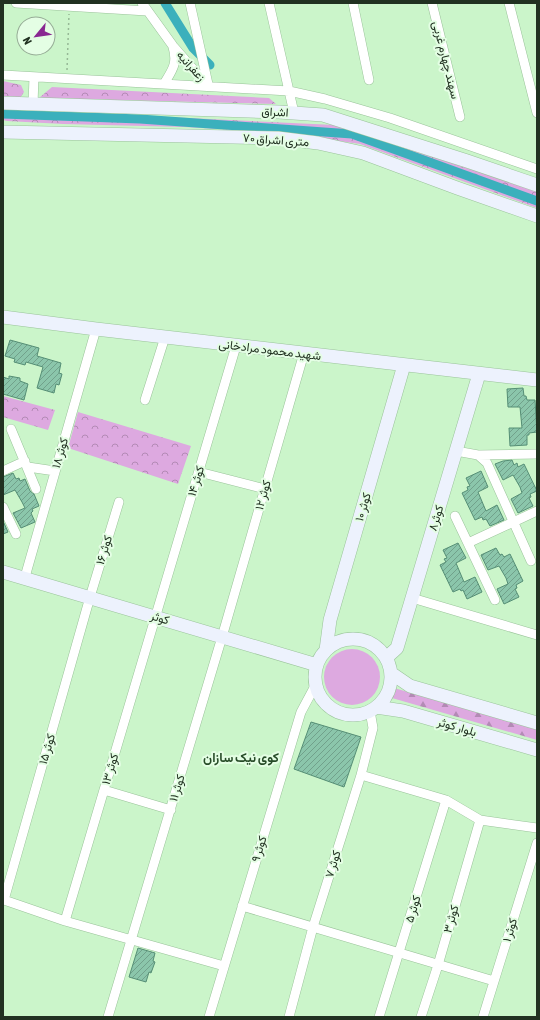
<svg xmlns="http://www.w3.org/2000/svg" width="540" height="1020" font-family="'Asap Condensed',Vazirmatn,sans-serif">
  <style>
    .grass { fill: #dda9e0 }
    .forest { fill: url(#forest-firs) }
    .park { fill: url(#park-crowns) }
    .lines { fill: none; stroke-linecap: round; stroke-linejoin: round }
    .canal { stroke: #3bb0bc; stroke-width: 9 }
    .building { fill: url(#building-hatch); stroke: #558e75 }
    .street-casing { stroke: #9ac39a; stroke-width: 10 }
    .secondary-casing { stroke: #9ac39a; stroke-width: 14 }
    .path { stroke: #96b896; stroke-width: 1.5; stroke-dasharray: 2 3; stroke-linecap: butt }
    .street { stroke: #fff; stroke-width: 9 }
    .secondary { stroke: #edf2fd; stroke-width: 13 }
    .labels { text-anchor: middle; stroke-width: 4; stroke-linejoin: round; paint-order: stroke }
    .street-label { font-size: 12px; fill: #213121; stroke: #e4fee4 }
    .neighbourhood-label { font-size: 13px; font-weight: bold; fill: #264b27; stroke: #e4fee4 }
  </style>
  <defs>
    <pattern id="forest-firs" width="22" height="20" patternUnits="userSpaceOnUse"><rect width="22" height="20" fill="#dda9e0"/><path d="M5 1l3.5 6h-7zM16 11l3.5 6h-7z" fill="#b38ab5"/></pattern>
    <pattern id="park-crowns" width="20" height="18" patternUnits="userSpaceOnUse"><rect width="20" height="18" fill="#dda9e0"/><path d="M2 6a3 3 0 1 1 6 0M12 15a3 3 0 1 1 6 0" fill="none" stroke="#b38ab5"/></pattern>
    <pattern id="building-hatch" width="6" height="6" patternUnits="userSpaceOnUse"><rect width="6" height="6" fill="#8bc6ab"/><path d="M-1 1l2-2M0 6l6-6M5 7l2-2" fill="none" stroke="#71a18b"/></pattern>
  </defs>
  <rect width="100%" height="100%" fill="#cbf5ca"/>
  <!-- grass -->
  <path class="grass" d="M324 677a28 28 0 1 1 56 0a28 28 0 1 1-56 0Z"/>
  <!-- forest -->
  <path class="forest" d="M394,688L537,729V740L392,698Z"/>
  <!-- park -->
  <path class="park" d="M3,81L21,85L24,92L20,98L3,97Z
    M52,87L269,98L276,104L39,98Z
    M3,111L105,114L335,125L415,149L455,164L537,192V208L360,144L284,133L184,127L63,124L7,121L3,120Z
    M3,396L55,410L48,430L3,417Z
    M78,412L191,446L178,484L68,448Z"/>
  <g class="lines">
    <!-- canal -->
    <path class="canal" d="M165,3L193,48L210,65
      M3,114L140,119L352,134L537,201"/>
  </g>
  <!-- building -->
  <path class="building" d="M10,340L39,348L37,356L61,363L59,373L62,374L59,385L56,384L54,393L37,388L43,367L26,362L25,365L14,362L15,359L5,356Z
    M9,376L20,378V381L28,384L24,400L3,394V377L9,379Z
    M523,388L524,396H526L527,400H535L537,432L529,433V435H527V445L510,446L509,428H522L520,407H508L507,389Z
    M512,460L514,465L517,463L518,467L524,464L537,491L530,494L531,497L529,498L533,506L518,513L511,499L522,493L520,487L513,475L503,480L495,464L503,461Z
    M481,471L488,487L478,492L486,511L497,505L504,520L490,526L486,519L483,520L482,517L475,520L462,493L468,490L467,487L470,486L466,478Z
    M13,473L16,479L19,478L20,481L25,479L30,491L34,494L39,506L32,509L33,511L31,513L35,522L21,528L13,513L25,508L22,502L15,490L3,495V477Z
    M3,521L8,532L3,534Z
    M458,543L466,558L456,563L464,582L475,577L482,592L467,599L463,590L461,591L460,589L453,592L440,565L446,562L444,559L447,558L443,550Z
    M496,548L500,555L502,554L504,557L510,554L523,581L516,585L517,588L515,589L519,597L504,604L497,589L508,584L506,578L499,566L488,570L481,555Z
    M311,722L361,737L344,787L294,769Z
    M138,948L155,953L153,961L155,962L151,973L149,972L146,982L129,977Z"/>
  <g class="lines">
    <!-- street casing -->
    <g class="street-casing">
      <path id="street" d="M16,3L147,11
        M142,3L173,46L208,86
        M190,3L208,84
        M269,3L294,113
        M353,3L369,80
        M432,3L460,117
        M509,3L537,113
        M3,75L289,91L325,99L390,118L537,169
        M164,84C172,70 178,64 173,47
        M33,104L34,77
        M145,400L165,337
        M11,429L36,489
        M456,451L478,455L487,463L531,561
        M478,455L537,454
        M28,467L55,471
        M3,471L25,461
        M199,472L265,489
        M119,502L90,597L4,900L65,921L224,966
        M3,507L16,534
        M455,516L495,600
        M468,543L537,511
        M25,577L96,329
        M412,598L537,635
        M361,775L446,800L480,820L537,828
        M104,790L171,810
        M242,906L494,981
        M65,921L236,346
        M108,1017L222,637L304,353
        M209,1017L301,712L316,684
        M289,1017L313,927L361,775L373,728L370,711
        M379,1017L446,800
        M421,1017L438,965L480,820
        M483,1017L537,843"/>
    </g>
    <!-- secondary casing -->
    <g class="secondary-casing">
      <path id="secondary" d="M3,103L279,112L323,115L467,161L537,185
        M3,132L278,138L318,143L363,153L457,188L537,216
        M3,317L96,329L537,380
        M3,572L317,665
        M315 677a38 38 0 1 1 76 0a38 38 0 1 1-76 0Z
        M326,650L330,620L404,365
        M386,658L397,648L479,374
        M391,673L410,686L537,723
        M376,707L403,711L537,750"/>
    </g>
    <!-- path -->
    <path class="path" d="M67,70L69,14"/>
    <!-- street -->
    <use href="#street" class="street"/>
    <!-- secondary -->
    <use href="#secondary" class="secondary"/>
  </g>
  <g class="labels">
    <!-- street labels -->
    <g class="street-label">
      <text transform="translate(446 60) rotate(76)" y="4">سهند چهارم غربی</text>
      <text transform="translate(191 66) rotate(48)" y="4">زعفرانیه</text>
      <text transform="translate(275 112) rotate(3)" y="4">اشراق</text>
      <text transform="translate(276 140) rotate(4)" y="4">۷۰ متری اشراق</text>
      <text transform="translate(270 350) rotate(7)" y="4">شهید محمود مرادخانی</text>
      <text transform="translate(60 453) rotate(-74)" y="4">کوثر ۱۸</text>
      <text transform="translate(196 481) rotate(-73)" y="4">کوثر ۱۴</text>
      <text transform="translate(263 495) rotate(-74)" y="4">کوثر ۱۲</text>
      <text transform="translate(363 507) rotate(-74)" y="4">کوثر ۱۰</text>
      <text transform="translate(436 518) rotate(-73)" y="4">کوثر۸</text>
      <text transform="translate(104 550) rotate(-73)" y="4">کوثر ۱۶</text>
      <text transform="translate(160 618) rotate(17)" y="4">کوثر</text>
      <text transform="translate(457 727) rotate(16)" y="4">بلوار کوثر</text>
      <text transform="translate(47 749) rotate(-74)" y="4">۱۵ کوثر</text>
      <text transform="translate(110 769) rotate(-73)" y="4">کوثر ۱۳</text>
      <text transform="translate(177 788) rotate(-73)" y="4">کوثر ۱۱</text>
      <text transform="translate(259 849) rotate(-73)" y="4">کوثر ۹</text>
      <text transform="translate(333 864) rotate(-73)" y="4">کوثر ۷</text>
      <text transform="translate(413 909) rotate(-73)" y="4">کوثر ۵</text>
      <text transform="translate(451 919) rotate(-74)" y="4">کوثر ۳</text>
      <text transform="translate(510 930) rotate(-73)" y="4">کوثر ۱</text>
    </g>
    <!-- neighbourhood labels -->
    <g class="neighbourhood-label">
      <text x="241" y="762">کوی نیک سازان</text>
    </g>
  </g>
  <!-- border -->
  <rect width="540" height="1020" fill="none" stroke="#213121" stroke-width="8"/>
  <!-- north arrow -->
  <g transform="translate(36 36) rotate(241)"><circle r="19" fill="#e4fee4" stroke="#96ac96"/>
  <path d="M0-3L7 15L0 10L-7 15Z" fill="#892891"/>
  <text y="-6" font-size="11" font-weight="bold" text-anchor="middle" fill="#213121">N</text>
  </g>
</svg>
